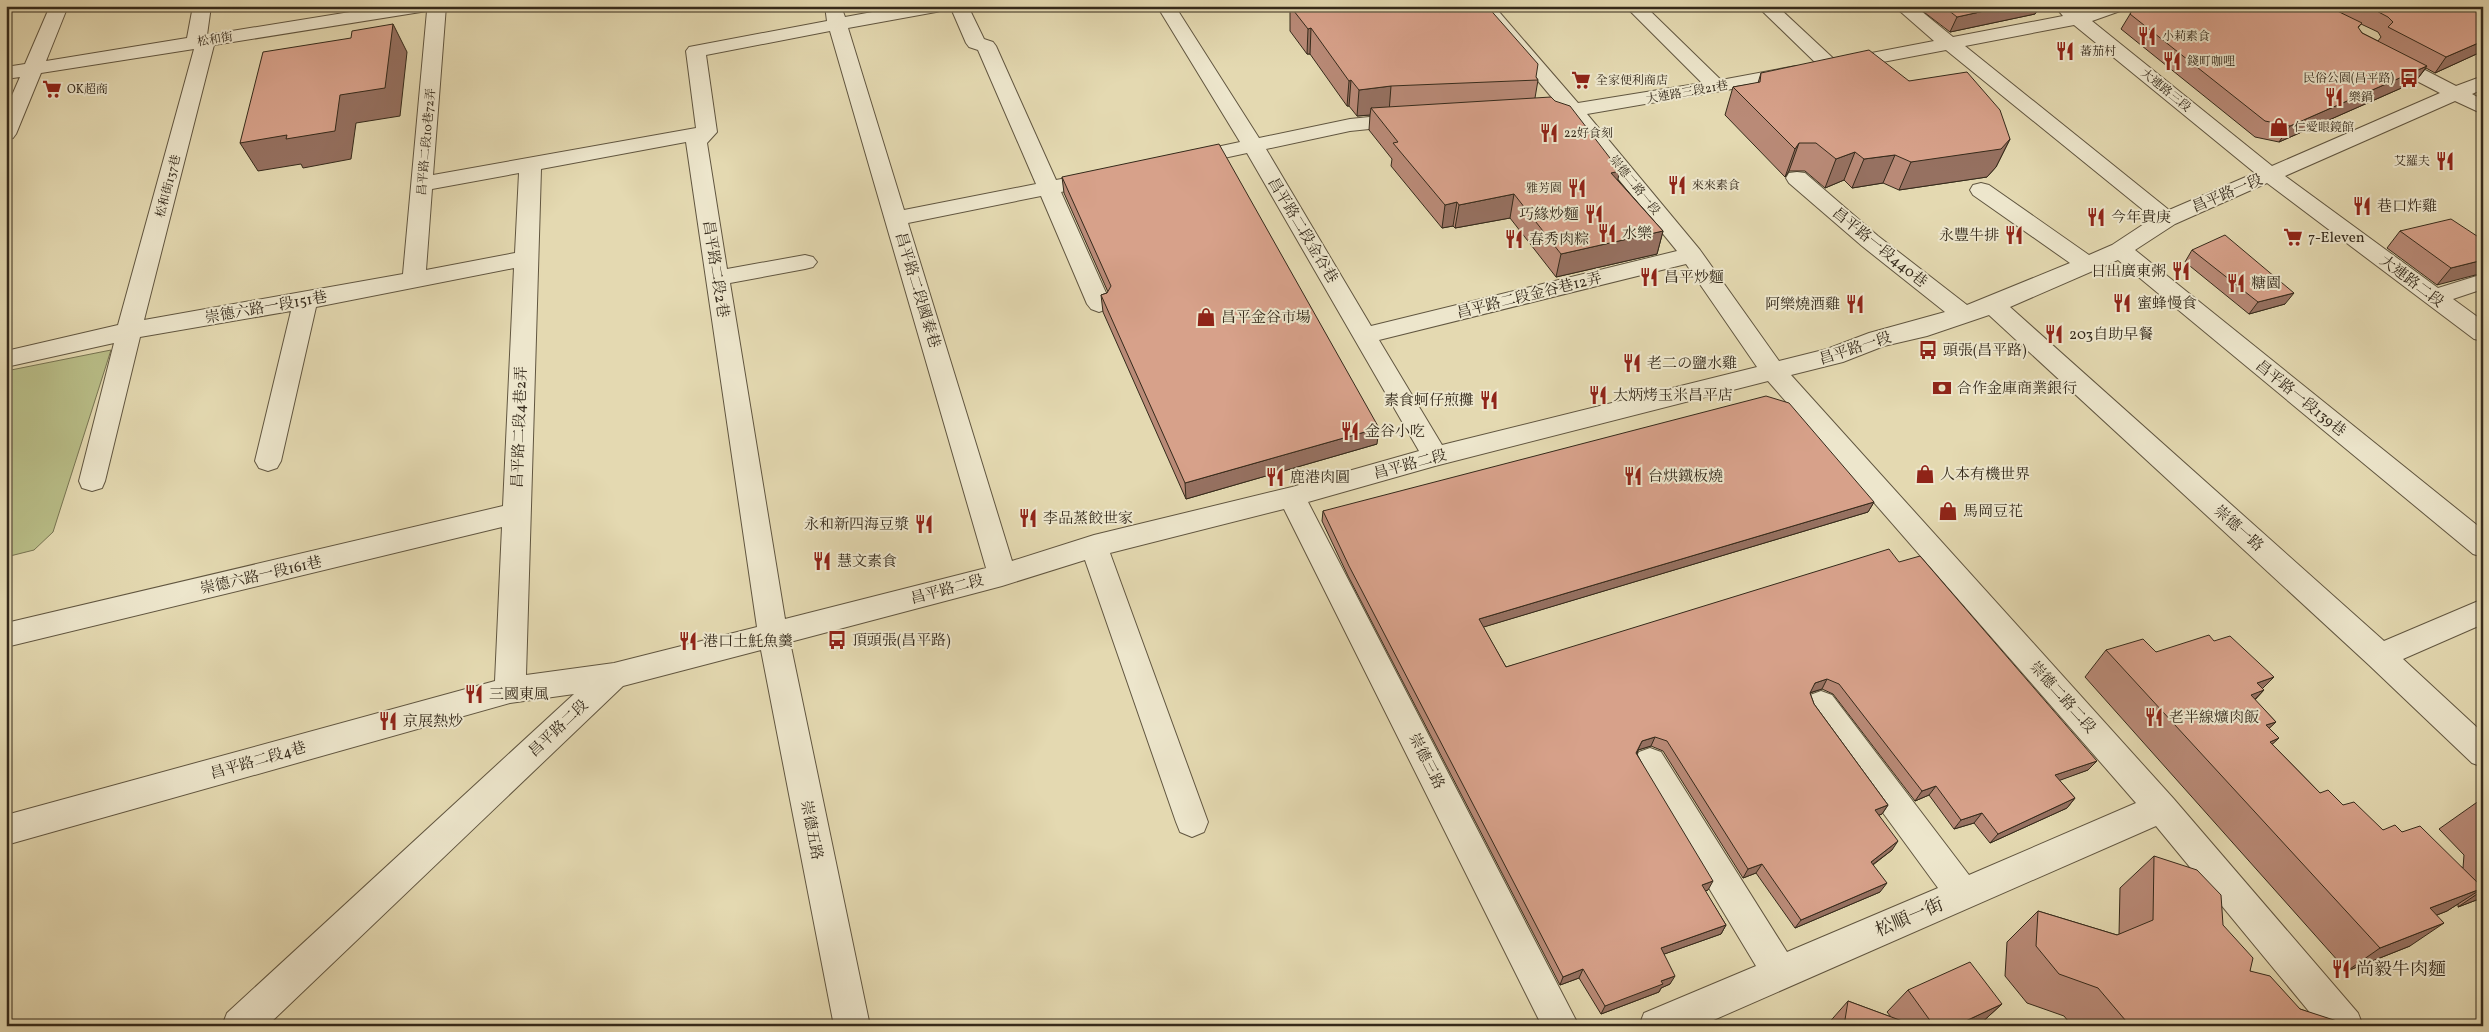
<svg xmlns="http://www.w3.org/2000/svg" width="2489" height="1032" font-family="Vollkorn,'Noto Serif TC','Noto Serif JP',serif">
  <style>
    .green { fill: #b9be88; stroke: #777452 }
    .lines { fill: none; stroke-linecap: round; stroke-linejoin: round }
    .minor-casing { stroke: #615640; stroke-width: 2 }
    .minor { fill: #ede6cc; fill-rule: evenodd }
    .wall { fill: #b98a77; stroke: #352a1b; fill-rule: evenodd }
    .shaded-wall { fill: #967161; stroke: #352a1b }
    .building { fill: #d7a18a; stroke: #352a1b }
    .labels { text-anchor: middle; stroke-width: 4; stroke-linejoin: round; paint-order: stroke }
    .far-poi-label { font-size: 12px; fill: #352a1b; stroke: #ede6cc; text-anchor: start }
    .far-street-label { font-size: 12px; fill: #352a1b; stroke: #ede6cc }
    .street-label { font-size: 15px; fill: #352a1b; stroke: #ede6cc }
    .poi-label { font-size: 15px; fill: #352a1b; stroke: #ede6cc; text-anchor: start }
    .near-street-label { font-size: 18px; fill: #352a1b; stroke: #ede6cc }
    .near-poi-label { font-size: 18px; fill: #352a1b; stroke: #ede6cc; text-anchor: start }
  </style>
  <rect width="100%" height="100%" fill="#e4d9b1"/>
  <filter id="stains"><feTurbulence type="fractalNoise" baseFrequency=".004" numOctaves="4"/><feColorMatrix values="0 0 0 0 .2 0 0 0 0 .09 0 0 0 0 .02 0 0 0 .5 -.17"/></filter>
  <radialGradient id="worn" r=".72"><stop offset=".6" stop-color="#630" stop-opacity="0"/><stop offset="1" stop-color="#630" stop-opacity=".3"/></radialGradient>
  <!-- green -->
  <path class="green" d="M111,350L53,532L34,550L6,557V371Z"/>
  <g class="lines">
    <!-- minor casing -->
    <g class="minor-casing">
      <path id="minor" d="M50,6H68L46,61L187,38L193,6H211L207,35L387,6H446L433,175L696,128L686,51L689,47L827,21L825,6H841L845,17L905,6H945L943,10L936,12L848,28L904,210L1036,184L978,50L969,47L966,43L950,6H968L984,39L993,42L996,46L1056,180L1098,172L1106,173L1109,178L1106,183L1061,192L1111,304L1107,309L1099,312L1091,309L1087,304L1041,196L908,223L1012,561L1094,535L1292,487L1419,451L1247,153L1187,166L1179,165L1176,160L1179,155L1240,142L1157,6H1175L1259,138L1350,119L1408,113L1415,115L1418,119L1415,123L1408,125L1350,131L1266,149L1371,326L1677,251L1568,117L1553,116L1550,112L1553,108L1559,106L1475,6H1494L1578,103L1702,83L1625,6H1645L1721,80L1796,66L1803,68L1806,72L1803,76L1796,78L1587,114L1700,250L1779,361L1827,349L1869,333L1945,312L1862,246L1789,183L1786,178L1789,173L1797,172L1805,173L1878,236L1967,305L2070,263L1973,195L1970,190L1973,185L1981,183L1989,185L2089,255L2112,245L2153,218L1946,50L1830,72L1823,70L1757,6H1777L1835,60L1934,41L1894,6H1915L1953,37L2063,16L2058,10L2060,6H2074L2081,12L2097,6H2125L2123,10L2092,21L2272,166L2440,93L2380,62L2377,58L2380,54H2394L2456,86L2483,76V89L2472,94L2483,100V114L2455,101L2285,176L2438,288L2483,274V289L2453,299L2483,321V341L2474,339L2267,183L2175,224L2135,250L2483,530V557L2473,554L2118,260L2010,307L2384,641L2483,599V624L2403,659L2483,733V767L2472,763L2369,665L1989,315L1927,336L1884,346L1843,362L1791,375L2173,798L2358,1013L2363,1026H2321L2156,826L1700,1026H1639L1644,1013L1756,966L1639,772L1634,762L1639,752L1650,748L1661,752L1787,952L1938,888L1810,713L1806,704L1810,695L1821,691L1832,695L1969,875L2136,803L1768,381L1435,466L1308,502L1579,1026H1542L1284,509L1110,553L1208,822L1204,832L1192,837L1180,832L1176,822L1085,560L1002,586L790,642L870,1026H834L761,650L623,686L267,1026H222L227,1013L574,694L510,703L6,845V815L495,681L502,527L6,647V623L503,506L514,268L316,307L281,461L277,468L268,471L259,468L255,461L291,311L140,337L105,481L102,488L92,491L82,488L79,481L114,343L6,367V351L118,325L194,49L41,73L16,134L13,138L6,140V109L20,77L6,79V67L25,64ZM427,11L403,274L144,320L214,45ZM2074,25L2255,173L2169,210L1965,46ZM830,31L986,568L785,619L730,283L805,269L813,267L817,262L813,257L805,255L727,269L707,143L717,132L706,55ZM686,142L757,627L614,663L526,675L541,169ZM519,173L515,253L426,270L432,189ZM1686,264L1757,367L1442,445L1379,340Z"/>
    </g>
    <!-- minor -->
    <use href="#minor" class="minor"/>
  </g>
  <!-- wall -->
  <path class="wall" d="M1290,6L1536,77L1538,80L1535,98L1618,180L1663,231L1657,254L1556,277L1510,218L1455,228L1453,226L1442,228L1391,166L1392,159L1369,130L1370,115L1357,116L1349,106H1347L1310,54H1307L1290,31Z
    M1916,6H2040L2035,14L1950,32Z
    M2135,6H2483V51L2435,73L2426,68L2415,82L2279,142L2255,137L2121,29ZM2361,24L2378,32L2381,37L2378,41L2362,33L2358,28Z
    M1761,73L1909,81L2010,139L1996,167L1987,177L1899,190L1883,183L1852,188L1844,180L1825,188L1805,171H1789L1785,177L1725,115L1733,87L1758,83Z
    M1062,177L1377,444L1186,499L1103,312L1101,295L1107,293L1108,292L1064,193Z
    M2400,231L2483,240L2437,285L2387,248Z
    M2192,250L2285,304L2249,314L2185,262Z
    M1874,502L1868,512L1483,627L1506,667L1899,562L2097,761L2088,770L2059,780L2075,798L2067,808L1990,843L1974,823L1954,829L1929,795L1915,801L1833,694L1822,689L1810,693L1814,704L1888,805L1882,814L1879,815L1892,850L1873,865L1880,892L1795,928L1756,873L1743,878L1663,751L1651,746L1638,750L1637,754L1708,890L1705,891L1726,925L1721,934L1664,954L1670,984L1661,988L1659,992L1601,1014L1579,978L1560,985L1348,576L1322,521L1323,511Z
    M2106,650L2156,652L2263,689L2264,690L2255,700L2276,722L2269,728L2279,738L2272,744L2320,793L2343,805L2383,830L2402,832L2463,868L2464,855L2439,829L2483,798V903L2479,899L2458,907V904L2447,911L2437,915L2410,946L2347,971L2085,677Z
    M2154,856L2223,925L2250,971L2300,1009L2345,1026H2072L2064,1016L2027,1003L2005,976L2007,942L2038,911L2117,935H2119L2120,888Z
    M1908,990L2002,1004L1978,1026H1826L1848,1001L1891,1017L1887,1012Z"/>
  <!-- shaded-wall -->
  <path class="shaded-wall" d="M1506,6H1523L1505,10Z
    M2007,6H2040L2035,14L1950,32L1957,17Z
    M393,24L407,52L400,116L356,123L351,159L303,168L301,164L258,171L240,143Z
    M1311,28L1310,54H1307L1308,29Z
    M2483,41V51L2435,73L2446,57Z
    M2427,66L2415,82L2279,142L2290,126Z
    M1351,80L1349,106H1347L1349,81Z
    M1391,86L1389,112L1371,108L1370,115L1357,116L1359,90Z
    M2010,139L1996,167L1987,177L1899,190L1911,162Z
    M1799,143L1789,171L1785,177L1795,149Z
    M1855,152L1844,180L1825,188L1836,159Z
    M1895,155L1883,183L1852,188L1864,159Z
    M1620,171L1614,194L1611,173Z
    M1514,194L1510,218L1455,228L1459,205Z
    M1457,202L1453,226L1442,228L1445,205Z
    M1663,231L1657,254L1556,277L1561,254Z
    M2483,260V273L2437,285L2451,268Z
    M2294,293L2285,304L2249,314L2258,302Z
    M1379,428L1377,444L1186,499L1185,483Z
    M1874,502L1868,512L1477,629L1479,619Z
    M2274,677L2259,692L2264,690L2238,716L2257,683Z
    M1827,679L1822,689L1809,693L1815,683Z
    M2276,722L2249,747L2266,725Z
    M1655,737L1651,746L1638,750L1632,763L1642,741Z
    M2279,738L2251,764L2270,742Z
    M2097,761L2088,770L2047,785L2055,775Z
    M1936,786L1929,795L1915,801L1922,791Z
    M2075,798L2067,808L1990,843L1998,834Z
    M1888,805L1882,814L1869,819L1875,810Z
    M1982,813L1974,823L1954,829L1961,820Z
    M1898,841L1892,850L1864,871L1871,862Z
    M1762,864L1756,873L1743,878L1748,869Z
    M1713,881L1708,890L1697,894L1702,885Z
    M1887,883L1880,892L1795,928L1801,920Z
    M2483,888L2447,911L2396,931L2430,908Z
    M2483,890V896L2479,899L2458,907Z
    M2444,923L2410,946L2347,971L2380,948Z
    M1726,925L1721,934L1656,957L1661,948Z
    M1583,969L1579,978L1560,985L1563,977Z
    M1675,976L1670,984L1661,988L1659,992L1601,1014L1605,1006L1661,981Z
    M2002,1004L1978,1026H1955Z"/>
  <!-- building -->
  <path class="building" d="M1290,6H1487L1538,64L1536,77L1538,80L1391,86L1359,90L1351,80L1349,81L1311,28L1308,29Z
    M1943,6H2007L1957,17Z
    M2135,6H2327L2362,23L2358,27L2362,33L2427,66L2290,126L2265,121L2130,14Z
    M2367,6H2483V41L2446,57L2388,27L2393,22L2388,17Z
    M393,24L385,88L340,95L335,131L286,139L287,135L240,143L263,52L351,38L352,31Z
    M1869,50L1909,81L1967,72L2000,110L2010,139L2001,149L1911,162L1895,155L1864,159L1855,152L1836,159L1816,143H1799L1795,149L1733,87L1760,82L1761,73Z
    M1551,97L1555,101L1570,106L1620,171L1611,173L1663,231L1561,254L1514,194L1459,205L1457,202L1445,205L1393,143L1398,142L1371,108Z
    M1219,144L1379,428L1185,483L1101,295L1107,293L1111,286L1062,177Z
    M2451,219L2483,240V260L2451,268L2400,231Z
    M2225,235L2294,293L2258,302L2192,250Z
    M1766,396L1789,403L1874,502L1479,619L1506,667L1889,549L1899,562L1920,556L2097,761L2055,775L2075,798L1998,834L1982,813L1961,820L1936,786L1922,791L1839,684L1827,679L1815,683L1810,693L1814,704L1888,805L1875,810L1898,841L1871,862L1887,883L1801,920L1762,864L1748,869L1667,741L1655,737L1642,741L1636,753L1713,881L1702,885L1726,925L1661,948L1675,976L1661,981L1663,984L1605,1006L1583,969L1563,977L1349,566L1323,511Z
    M2209,635L2214,641L2230,636L2274,677L2257,683L2264,690L2251,695L2276,722L2266,725L2279,738L2270,742L2320,793L2328,790L2343,805L2354,802L2383,830L2395,825L2402,832L2420,826L2483,888L2430,908L2444,923L2380,948L2106,650L2143,639L2156,652Z
    M2154,856L2197,870L2221,895L2223,925L2253,958L2250,971L2270,976L2300,1009L2343,1023L2345,1026H2136L2126,1021L2098,988L2059,974L2036,946L2038,911L2117,935L2153,920Z
    M1970,962L2002,1004L1955,1026H1934L1908,990Z
    M1848,1001L1913,1025V1026H1844Z"/>
  <!-- icons -->
  <defs>
    <g id="restaurant-bare" transform="scale(1.5)"><path d="M-5-6h1v4h1v-4h1v4h1v-4h1v5L-1.5 .5V6h-2V.5L-5-1ZM5-6V6H3V1.5H1.5Q1.5-4 5-6Z" fill="#8f2418" stroke="#ede6cc" stroke-width="2.5" paint-order="stroke"/></g>
    <g id="bus-bare" transform="scale(1.5)"><path d="M-5-6H5V4H4V6H2V4H-2V6H-4V4H-5ZM-3.5-4V0h7V-4ZM-3.5 1.2v1.5H-2V1.2ZM2 1.2v1.5H3.5V1.2Z" fill="#8f2418" stroke="#ede6cc" stroke-width="2.5" paint-order="stroke"/></g>
    <g id="supermarket-bare" transform="scale(1.5)"><path d="M-6-5.5h2.5l.6 2H6L4.5 2H-2.5L-4.4-4H-6ZM-1.5 3.2a1.3 1.3 0 1 0 .1 0ZM3 3.2a1.3 1.3 0 1 0 .1 0Z" fill="#8f2418" stroke="#ede6cc" stroke-width="2.5" paint-order="stroke"/></g>
    <g id="shop-bare" transform="scale(1.5)"><path d="M-5-2.5h2.3a2.7 3.5 0 0 1 5.4 0H5L5.5 6h-11ZM-1.5-2.5h3a1.5 2.3 0 0 0-3 0Z" fill="#8f2418" stroke="#ede6cc" stroke-width="2.5" paint-order="stroke"/></g>
    <g id="bank-bare" transform="scale(1.5)"><path d="M-6-4H6V4H-6ZM0-2.3a2.3 2.3 0 1 0 0 4.6a2.3 2.3 0 1 0 0-4.6Z" fill="#8f2418" stroke="#ede6cc" stroke-width="2.5" paint-order="stroke"/></g>
  </defs>
  <g fill-rule="evenodd">
    <use href="#restaurant-bare" x="2147" y="36"/>
    <use href="#restaurant-bare" x="2065" y="51"/>
    <use href="#restaurant-bare" x="2172" y="61"/>
    <use href="#bus-bare" x="2409" y="78"/>
    <use href="#supermarket-bare" x="1581" y="80"/>
    <use href="#supermarket-bare" x="52" y="89"/>
    <use href="#restaurant-bare" x="2334" y="97"/>
    <use href="#shop-bare" x="2279" y="127"/>
    <use href="#restaurant-bare" x="1549" y="133"/>
    <use href="#restaurant-bare" x="2445" y="161"/>
    <use href="#restaurant-bare" x="1677" y="185"/>
    <use href="#restaurant-bare" x="1577" y="188"/>
    <use href="#restaurant-bare" x="2362" y="206"/>
    <use href="#restaurant-bare" x="1594" y="214"/>
    <use href="#restaurant-bare" x="2096" y="217"/>
    <use href="#restaurant-bare" x="1607" y="233"/>
    <use href="#restaurant-bare" x="2014" y="235"/>
    <use href="#supermarket-bare" x="2293" y="237"/>
    <use href="#restaurant-bare" x="1514" y="239"/>
    <use href="#restaurant-bare" x="2181" y="271"/>
    <use href="#restaurant-bare" x="1649" y="277"/>
    <use href="#restaurant-bare" x="2236" y="283"/>
    <use href="#restaurant-bare" x="2122" y="303"/>
    <use href="#restaurant-bare" x="1855" y="304"/>
    <use href="#shop-bare" x="1206" y="317"/>
    <use href="#restaurant-bare" x="2054" y="334"/>
    <use href="#bus-bare" x="1928" y="350"/>
    <use href="#restaurant-bare" x="1632" y="363"/>
    <use href="#bank-bare" x="1942" y="388"/>
    <use href="#restaurant-bare" x="1598" y="395"/>
    <use href="#restaurant-bare" x="1489" y="400"/>
    <use href="#restaurant-bare" x="1350" y="431"/>
    <use href="#shop-bare" x="1925" y="474"/>
    <use href="#restaurant-bare" x="1633" y="476"/>
    <use href="#restaurant-bare" x="1275" y="477"/>
    <use href="#shop-bare" x="1948" y="511"/>
    <use href="#restaurant-bare" x="1028" y="518"/>
    <use href="#restaurant-bare" x="924" y="524"/>
    <use href="#restaurant-bare" x="822" y="561"/>
    <use href="#bus-bare" x="837" y="640"/>
    <use href="#restaurant-bare" x="688" y="641"/>
    <use href="#restaurant-bare" x="474" y="694"/>
    <use href="#restaurant-bare" x="2154" y="717"/>
    <use href="#restaurant-bare" x="388" y="721"/>
    <use href="#restaurant-bare" x="2341" y="969"/>
  </g>
  <g class="labels">
    <!-- far-poi labels -->
    <g class="far-poi-label">
      <text x="2162" y="40">小莉素食</text>
      <text x="2080" y="55">蕃茄村</text>
      <text x="2187" y="65">錢町咖哩</text>
      <text x="2394" y="82" text-anchor="end">民俗公園(昌平路)</text>
      <text x="1596" y="84">全家便利商店</text>
      <text x="67" y="93">OK超商</text>
      <text x="2349" y="101">樂鍋</text>
      <text x="2294" y="131">仁愛眼鏡館</text>
      <text x="1564" y="137">22好食刻</text>
      <text x="2430" y="165" text-anchor="end">艾羅夫</text>
      <text x="1692" y="189">來來素食</text>
      <text x="1562" y="192" text-anchor="end">雅芳園</text>
    </g>
    <!-- far-street labels -->
    <g class="far-street-label">
      <text transform="translate(215 39) rotate(-9)" y="4">松和街</text>
      <text transform="translate(2166 90) rotate(39)" y="4">大連路三段</text>
      <text transform="translate(1687 92) rotate(-10)" y="4">大連路三段21巷</text>
      <text transform="translate(426 142) rotate(-85)" y="4">昌平路二段10巷72弄</text>
      <text transform="translate(1635 185) rotate(51)" y="4">崇德二路一段</text>
      <text transform="translate(168 186) rotate(-75)" y="4">松和街137巷</text>
    </g>
    <!-- street labels -->
    <g class="street-label">
      <text transform="translate(2227 193) rotate(-23)" y="5">昌平路一段</text>
      <text transform="translate(1303 230) rotate(59)" y="5">昌平路二段金谷巷</text>
      <text transform="translate(1880 247) rotate(39)" y="5">昌平路一段440巷</text>
      <text transform="translate(716 269) rotate(81)" y="5">昌平路二段2巷</text>
      <text transform="translate(2412 281) rotate(37)" y="5">大連路二段</text>
      <text transform="translate(918 290) rotate(73)" y="5">昌平路二段國泰巷</text>
      <text transform="translate(1529 295) rotate(-14)" y="5">昌平路二段金谷巷12弄</text>
      <text transform="translate(266 307) rotate(-10)" y="5">崇德六路一段151巷</text>
      <text transform="translate(1855 348) rotate(-18)" y="5">昌平路一段</text>
      <text transform="translate(2301 398) rotate(39)" y="5">昌平路一段139巷</text>
      <text transform="translate(519 427) rotate(-88)" y="5">昌平路二段4巷2弄</text>
      <text transform="translate(1410 464) rotate(-15)" y="5">昌平路二段</text>
      <text transform="translate(2239 528) rotate(42)" y="5">崇德一路</text>
      <text transform="translate(261 575) rotate(-13)" y="5">崇德六路一段161巷</text>
      <text transform="translate(947 589) rotate(-15)" y="5">昌平路二段</text>
      <text transform="translate(2063 697) rotate(48)" y="5">崇德二路二段</text>
      <text transform="translate(558 728) rotate(-43)" y="5">昌平路二段</text>
      <text transform="translate(258 760) rotate(-16)" y="5">昌平路二段4巷</text>
      <text transform="translate(1427 761) rotate(63)" y="5">崇德三路</text>
      <text transform="translate(812 830) rotate(79)" y="5">崇德五路</text>
    </g>
    <!-- poi labels -->
    <g class="poi-label">
      <text x="2377" y="211">巷口炸雞</text>
      <text x="1579" y="219" text-anchor="end">巧緣炒麵</text>
      <text x="2111" y="222">今年貴庚</text>
      <text x="1622" y="238">水樂</text>
      <text x="1999" y="240" text-anchor="end">永豐牛排</text>
      <text x="2308" y="242">7-Eleven</text>
      <text x="1529" y="244">春秀肉粽</text>
      <text x="2166" y="276" text-anchor="end">日出廣東粥</text>
      <text x="1664" y="282">昌平炒麵</text>
      <text x="2251" y="288">糖園</text>
      <text x="2137" y="308">蜜蜂慢食</text>
      <text x="1840" y="309" text-anchor="end">阿樂燒酒雞</text>
      <text x="1221" y="322">昌平金谷市場</text>
      <text x="2069" y="339">203自助早餐</text>
      <text x="1943" y="355">頭張(昌平路)</text>
      <text x="1647" y="368">老二の鹽水雞</text>
      <text x="1957" y="393">合作金庫商業銀行</text>
      <text x="1613" y="400">大炳烤玉米昌平店</text>
      <text x="1474" y="405" text-anchor="end">素食蚵仔煎攤</text>
      <text x="1365" y="436">金谷小吃</text>
      <text x="1940" y="479">人本有機世界</text>
      <text x="1648" y="481">台烘鐵板燒</text>
      <text x="1290" y="482">鹿港肉圓</text>
      <text x="1963" y="516">馬岡豆花</text>
      <text x="1043" y="523">李品蒸餃世家</text>
      <text x="909" y="529" text-anchor="end">永和新四海豆漿</text>
      <text x="837" y="566">慧文素食</text>
      <text x="852" y="645">頂頭張(昌平路)</text>
      <text x="703" y="646">港口土魠魚羹</text>
      <text x="489" y="699">三國東風</text>
      <text x="2169" y="722">老半線爌肉飯</text>
      <text x="403" y="726">京展熱炒</text>
    </g>
    <!-- near-street labels -->
    <g class="near-street-label">
      <text transform="translate(1909 917) rotate(-23)" y="6">松順一街</text>
    </g>
    <!-- near-poi labels -->
    <g class="near-poi-label">
      <text x="2356" y="975">尚毅牛肉麵</text>
    </g>
  </g>
  <!-- margin -->
  <rect width="2489" height="1032" fill="none" stroke="#e4d9b1" stroke-width="25"/>
  <rect x="8" y="8" width="2474" height="1017" fill="none" stroke="#352a1b" stroke-width="2.5"/>
  <rect x="12" y="12" width="2464" height="1007" fill="none" stroke="#352a1b"/>
  <rect width="100%" height="100%" filter="url(#stains)"/>
  <rect width="100%" height="100%" fill="url(#worn)"/>
</svg>
